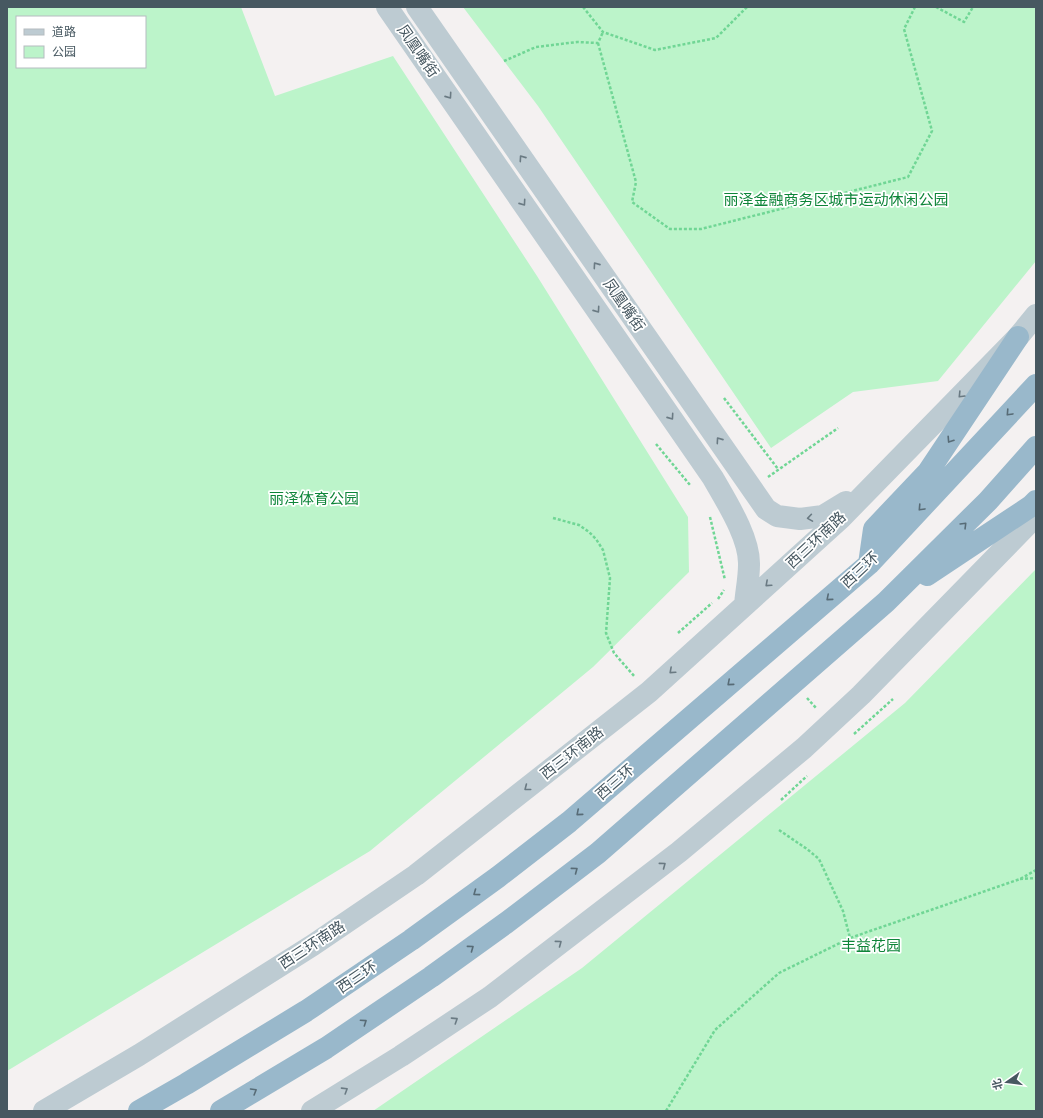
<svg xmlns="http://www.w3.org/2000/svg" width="1043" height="1118" font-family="Cabin,'Noto Sans SC',sans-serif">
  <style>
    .green { fill: #bcf4ca; fill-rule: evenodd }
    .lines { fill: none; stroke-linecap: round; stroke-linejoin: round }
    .path { stroke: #70d695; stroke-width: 2.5; stroke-dasharray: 3 2; stroke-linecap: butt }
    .tertiary { stroke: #bdcbd2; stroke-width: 22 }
    .trunk { stroke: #99b8cb; stroke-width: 22 }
    .oneway { stroke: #6a7a83 }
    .oneway2 { stroke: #576b76 }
    .labels { text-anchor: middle; stroke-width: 3.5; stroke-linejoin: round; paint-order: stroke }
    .street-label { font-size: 15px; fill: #475861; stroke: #fff }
    .park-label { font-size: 15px; fill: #0e8539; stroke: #fff }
  </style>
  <rect width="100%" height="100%" fill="#f4f1f1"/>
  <!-- green -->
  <path class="green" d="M7,7H241L275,96L393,56L537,276L688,517L689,572L593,667L370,851L7,1071ZM17,17H145V67H17Z
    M463,7H1036V261L938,381L853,392L771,448L538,106Z
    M1036,569V1111H373L582,968L905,703Z"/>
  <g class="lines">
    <!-- path -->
    <path class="path" d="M583,7L603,32L655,50L716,38L747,7
      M936,7L964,22L973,7
      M598,43L636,182L632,202L670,229H701L908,177L932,131L904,29L915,7
      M504,61L536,47L577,42L598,43L603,32
      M724,398L778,469
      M656,444L690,485
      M768,477L838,428
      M710,517L725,580
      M553,518L579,525L589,532L596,539L603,550L610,578L606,633L614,653L635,677
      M718,599L724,590
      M678,633L712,603
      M807,698L816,708
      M854,734L893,699
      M781,800L807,776
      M779,830L807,849L819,859L843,911L850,938
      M1020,879L1036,878
      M666,1111L715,1030L779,973L850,938L1020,879L1036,870"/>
    <!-- tertiary -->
    <path class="tertiary" d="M387,7L713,478C726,501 750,538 749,565C749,578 746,592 745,605
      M417,7L766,509L777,516L800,519L823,516L846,502
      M44,1111L139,1055L313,945L416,875L649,692L841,518L1018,337L1036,315
      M312,1111L401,1056L490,997L679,852L804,748L861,695L1036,516"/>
    <!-- trunk -->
    <path class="trunk" d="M869,564L874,529L928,472L1018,337
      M927,575L1031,506L1036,501
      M139,1111L186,1084L306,1011L411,940L498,877L569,822L869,564L1036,385
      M221,1111L326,1048L431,977L506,923L598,853L886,602L988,501L1036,447"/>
  </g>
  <!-- one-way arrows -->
  <defs><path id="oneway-chevron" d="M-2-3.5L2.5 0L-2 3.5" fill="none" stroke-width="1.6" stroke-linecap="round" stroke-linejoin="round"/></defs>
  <g class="oneway">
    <use href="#oneway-chevron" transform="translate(449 96) rotate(55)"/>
    <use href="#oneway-chevron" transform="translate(522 158) rotate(-125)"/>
    <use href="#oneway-chevron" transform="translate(523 203) rotate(55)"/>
    <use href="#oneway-chevron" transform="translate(596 265) rotate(-125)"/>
    <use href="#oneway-chevron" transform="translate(597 310) rotate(55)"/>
    <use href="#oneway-chevron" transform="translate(961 395) rotate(134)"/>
    <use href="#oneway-chevron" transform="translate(671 417) rotate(55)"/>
    <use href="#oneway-chevron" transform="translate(719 440) rotate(-125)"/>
    <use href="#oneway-chevron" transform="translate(810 518) rotate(171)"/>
    <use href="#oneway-chevron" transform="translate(768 584) rotate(138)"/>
    <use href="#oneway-chevron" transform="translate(672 671) rotate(138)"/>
    <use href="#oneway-chevron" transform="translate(527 788) rotate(142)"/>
    <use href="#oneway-chevron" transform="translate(663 865) rotate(-37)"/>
    <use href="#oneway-chevron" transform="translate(559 943) rotate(-37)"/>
    <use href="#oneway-chevron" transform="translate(455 1020) rotate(-33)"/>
    <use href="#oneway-chevron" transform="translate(345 1090) rotate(-32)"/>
  </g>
  <g class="oneway2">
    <use href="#oneway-chevron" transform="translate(1009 413) rotate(133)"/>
    <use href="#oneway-chevron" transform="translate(950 440) rotate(123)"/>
    <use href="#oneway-chevron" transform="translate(921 508) rotate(133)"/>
    <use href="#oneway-chevron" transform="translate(964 525) rotate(-45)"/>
    <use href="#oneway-chevron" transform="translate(829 598) rotate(139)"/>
    <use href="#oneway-chevron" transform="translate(730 683) rotate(139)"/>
    <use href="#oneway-chevron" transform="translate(579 813) rotate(139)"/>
    <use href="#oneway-chevron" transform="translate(575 870) rotate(-37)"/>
    <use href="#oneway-chevron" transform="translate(476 893) rotate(144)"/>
    <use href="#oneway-chevron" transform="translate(471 948) rotate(-36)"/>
    <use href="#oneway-chevron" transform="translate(364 1022) rotate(-34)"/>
    <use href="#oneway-chevron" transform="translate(254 1091) rotate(-31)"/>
  </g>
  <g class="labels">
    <!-- street labels -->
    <g class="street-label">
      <text transform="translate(418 51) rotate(55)" y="5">凤凰嘴街</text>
      <text transform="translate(624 305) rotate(55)" y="5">凤凰嘴街</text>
      <text transform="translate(816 540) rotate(-43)" y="5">西三环南路</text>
      <text transform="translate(860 570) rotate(-43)" y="5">西三环</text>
      <text transform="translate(572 753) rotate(-38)" y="5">西三环南路</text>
      <text transform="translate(615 782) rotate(-41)" y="5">西三环</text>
      <text transform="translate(312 945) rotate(-33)" y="5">西三环南路</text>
      <text transform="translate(357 977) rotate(-34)" y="5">西三环</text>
    </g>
    <!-- park labels -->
    <g class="park-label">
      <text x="836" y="205">丽泽金融商务区城市运动休闲公园</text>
      <text x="314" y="504">丽泽体育公园</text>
      <text x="871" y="951">丰益花园</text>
    </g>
  </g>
  <!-- border -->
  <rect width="1043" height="1118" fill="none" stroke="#475861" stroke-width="16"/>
  <!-- legend -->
  <rect x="16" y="16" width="130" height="52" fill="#ffffff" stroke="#b5bcc0"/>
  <rect x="24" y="29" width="20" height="6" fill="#bdcbd2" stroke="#b5bcc0"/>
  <text x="52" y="36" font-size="12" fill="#475861">道路</text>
  <rect x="24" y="46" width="20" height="12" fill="#bcf4ca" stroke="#b5bcc0"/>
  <text x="52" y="56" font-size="12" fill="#475861">公园</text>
  <!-- north arrow -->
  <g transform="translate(1007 1082) rotate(256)" stroke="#ffffff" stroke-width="3" paint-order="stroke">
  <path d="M0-3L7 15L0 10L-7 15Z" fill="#475861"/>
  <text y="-6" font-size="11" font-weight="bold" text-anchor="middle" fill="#475861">北</text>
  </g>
</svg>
